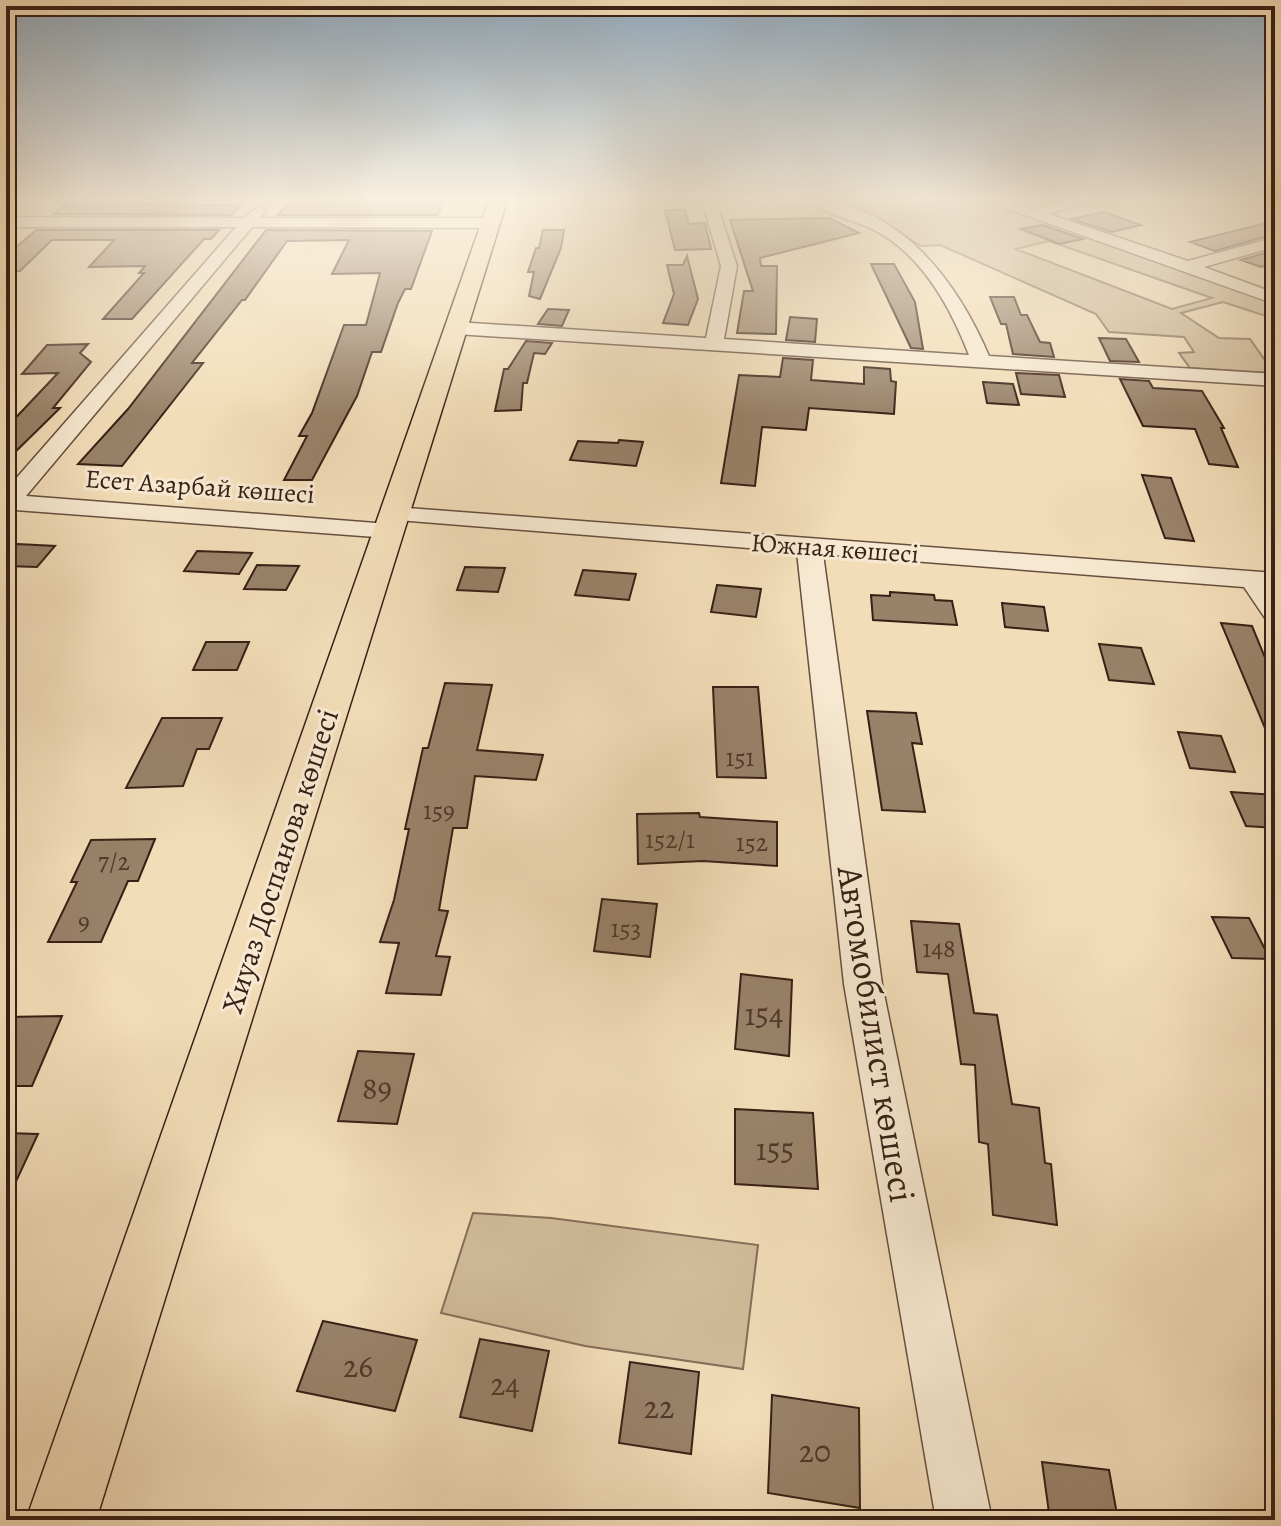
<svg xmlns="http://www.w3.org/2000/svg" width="1281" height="1526" font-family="Alegreya,serif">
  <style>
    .green { fill: #d2bd9c; stroke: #856e59; stroke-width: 2; fill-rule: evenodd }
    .building { fill: #99826a; stroke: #382016; stroke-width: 2 }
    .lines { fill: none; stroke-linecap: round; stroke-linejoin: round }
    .minor-casing { stroke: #664f3e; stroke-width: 3 }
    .major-casing { stroke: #382016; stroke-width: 3 }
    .minor { fill: #f7e9d1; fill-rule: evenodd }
    .major { fill: #f2ddb8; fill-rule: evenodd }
    .labels { text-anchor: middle; stroke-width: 6; stroke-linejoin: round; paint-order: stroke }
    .far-street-label { font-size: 26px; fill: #382016; stroke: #f7e9d1 }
    .number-label { font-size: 26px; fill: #50382b }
    .street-label { font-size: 30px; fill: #382016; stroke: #f7e9d1 }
    .near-number-label { font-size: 32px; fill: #50382b }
    .near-street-label { font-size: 36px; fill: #382016; stroke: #f7e9d1 }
  </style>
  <rect width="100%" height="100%" fill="#f2ddb8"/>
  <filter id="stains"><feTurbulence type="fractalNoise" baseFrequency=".0025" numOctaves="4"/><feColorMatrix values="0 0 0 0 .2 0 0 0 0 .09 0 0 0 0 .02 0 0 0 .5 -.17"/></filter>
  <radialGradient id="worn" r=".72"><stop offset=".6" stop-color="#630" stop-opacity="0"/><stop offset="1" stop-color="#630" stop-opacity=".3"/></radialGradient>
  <!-- green -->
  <path class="green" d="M828,201H986L1275,303V319L1223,302L1181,313L1219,338L1250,339L1274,373L1190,368L1179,353L1194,352L1184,337L1109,332L1096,314L940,245L921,246L889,227ZM1049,241L1212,298L1172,309L1016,249Z
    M473,1213L551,1218L758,1245L743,1369L585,1346L441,1313Z"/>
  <!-- building -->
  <path class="building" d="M443,201L438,215H278L287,204Z
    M66,204H167L240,206L232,215L54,214Z
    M665,210H685L689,224L705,223L711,249L675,250Z
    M1104,212L1141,225L1112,232L1072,219Z
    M829,218L859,233L760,258L761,266H777L776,334L737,333L744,291H753L730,220Z
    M1275,221V263L1261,267L1241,260L1272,251V239L1264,237L1215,251L1190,242Z
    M1043,225L1083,239L1059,244L1021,229Z
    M36,230H219L211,239H204L132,319H103L144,273H139L145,266L89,267L114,240H52L20,271H6V256Z
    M266,230L432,231L411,289H405L398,303L381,352H372L357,396L312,480H284L307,436H299L312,413L344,325H366L380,273L332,274L349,240L287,241L245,300H242L192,363H203L122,466L78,464L128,409Z
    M543,230H564L561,248L540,299L529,296L534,272H528L536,248H539Z
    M687,256L698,299L688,325L663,323L674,294L667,265H683Z
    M871,264H894L915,302L923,349L911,348Z
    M990,297H1014L1021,315H1027L1040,342L1050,343L1054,357L1013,354L1006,324H1001Z
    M548,309L569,310L562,326L538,324Z
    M790,317L817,319L815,342L786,340Z
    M1099,338L1126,339L1139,362L1110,361Z
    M526,341L552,343L545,354L534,353L527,383H523L521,410L495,411L504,369H508Z
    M88,344L80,353L91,362L53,408H60L6,461V428L58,373L22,374L47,345Z
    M783,358L813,360L811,380L864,384V367L890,369L891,381L896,382L894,414L809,408L806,430L762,427L755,486L721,483L739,375L780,377Z
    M1016,373L1059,375L1065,397L1021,394Z
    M1120,379L1149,381L1153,388L1202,391L1224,428H1221L1238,467L1209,464L1195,429L1143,426Z
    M983,382L1013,384L1019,405L987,403Z
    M619,440L643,442L636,466L570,460L578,441L618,443Z
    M1142,475L1171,478L1194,541L1165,538Z
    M17,544L55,546L37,567L6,566V557Z
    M197,551L252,553L239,574L184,571Z
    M257,565L299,566L286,590L244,589Z
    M465,567L505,568L498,592L457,590Z
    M583,570L636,574L629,600L575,595Z
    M717,585L761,589L756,617L711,612Z
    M890,592L934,595L935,600L952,601L957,625L873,620L871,595L890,596Z
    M1002,603L1044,607L1048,631L1005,627Z
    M1221,623L1252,626L1275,682V752Z
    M206,642H249L237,670H193Z
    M1099,644L1141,648L1154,684L1109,680Z
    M445,683L492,685L477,750L543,755L536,780L475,776L467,828H453L439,910L448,911L436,956L450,957L441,995L386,993L399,943L380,942L394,900L409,829H405L423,748H428Z
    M713,687H758L766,778L717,777Z
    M867,711L916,713L922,744L912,743L925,812L882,810Z
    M162,718H222L209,749H197L183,786L126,788Z
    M1178,732L1221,736L1235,772L1190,768Z
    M1231,792L1275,795V828L1246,826Z
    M699,813L700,817L777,822V866L703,861L638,864L637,814Z
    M155,839L138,881H128L101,942H48L77,882H71L91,840Z
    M602,899L657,904L650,957L594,951Z
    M1212,917L1249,918L1270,959L1232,958Z
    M911,921L959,924L974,1013L997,1015L1012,1104L1039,1108L1045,1163L1051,1164L1057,1225L993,1215L988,1144L979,1142L975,1065L961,1064L948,974L917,972Z
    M741,974L792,980L789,1056L735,1049Z
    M62,1016L32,1086H6V1017Z
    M358,1051L414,1054L397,1124L338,1121Z
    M735,1109L813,1113L818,1189L735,1184Z
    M6,1133L38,1134L6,1203Z
    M323,1321L417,1340L395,1411L297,1391Z
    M480,1339L549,1351L532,1431L460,1417Z
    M630,1362L699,1372L691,1454L619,1443Z
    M772,1395L859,1408L860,1508L768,1493Z
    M1042,1462L1109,1470L1118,1520H1050Z"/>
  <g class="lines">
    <!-- minor casing -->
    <g class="minor-casing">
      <path id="minor" d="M702,201H716L737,266L724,339L969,355C950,306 921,253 872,229C852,219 826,215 809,201C898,201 957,281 989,356L1275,374V386L456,334L447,328L456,322L706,338L721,266Z
        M986,201H1009L1033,209L1066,201H1093L1049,214L1188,261L1265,240L1271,242V248L1204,267L1275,293V304Z
        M259,206L266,210L260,218H491L499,223L491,228L252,227L26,496L389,524L398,526L401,531L398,536L389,538L15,510L6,512V490L236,227H6V217L244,218Z
        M394,507L1275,573V589H1272L1275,593V620L1265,618L1244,587L823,554L882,984L992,1520H936L844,984L797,552L385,519L382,514L385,509Z"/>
    </g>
    <!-- major casing -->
    <g class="major-casing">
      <path id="major" d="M489,201H507L96,1520H26Z"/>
    </g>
    <!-- minor -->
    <use href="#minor" class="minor"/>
    <!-- major -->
    <use href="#major" class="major"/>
  </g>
  <!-- sky -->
  <linearGradient id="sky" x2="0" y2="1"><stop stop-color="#93abbf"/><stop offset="0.48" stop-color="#f9f0df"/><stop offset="1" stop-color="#f9f0df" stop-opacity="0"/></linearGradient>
  <rect width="1281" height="415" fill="url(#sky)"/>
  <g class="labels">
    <!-- far-street labels -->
    <g class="far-street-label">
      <text transform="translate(200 486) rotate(4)" y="9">Есет Азарбай көшесі</text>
      <text transform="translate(835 548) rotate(4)" y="9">Южная көшесі</text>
    </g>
    <!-- number labels -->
    <g class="number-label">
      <text x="740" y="766">151</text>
      <text x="439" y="819">159</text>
      <text x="670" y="848">152/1</text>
      <text x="752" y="851">152</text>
      <text x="114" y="870">7/2</text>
      <text x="84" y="930">9</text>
      <text x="626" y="937">153</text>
      <text x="939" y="957">148</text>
    </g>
    <!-- street labels -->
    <g class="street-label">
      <text transform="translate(280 861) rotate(-72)" y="10">Хиуаз Доспанова көшесі</text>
    </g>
    <!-- near-number labels -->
    <g class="near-number-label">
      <text x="764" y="1025">154</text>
      <text x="377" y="1099">89</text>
      <text x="775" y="1160">155</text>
      <text x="358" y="1377">26</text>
      <text x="505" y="1395">24</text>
      <text x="659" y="1418">22</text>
      <text x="815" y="1462">20</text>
    </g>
    <!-- near-street labels -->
    <g class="near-street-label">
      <text transform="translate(877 1034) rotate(81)" y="13">Автомобилист көшесі</text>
    </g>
  </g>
  <!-- margin -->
  <rect width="1281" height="1526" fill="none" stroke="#f2ddb8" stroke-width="32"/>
  <rect x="8" y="8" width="1265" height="1510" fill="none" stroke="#382016" stroke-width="4"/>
  <rect x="16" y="16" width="1249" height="1494" fill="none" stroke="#382016" stroke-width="2"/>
  <rect width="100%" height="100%" filter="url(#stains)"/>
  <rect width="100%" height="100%" fill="url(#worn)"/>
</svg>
